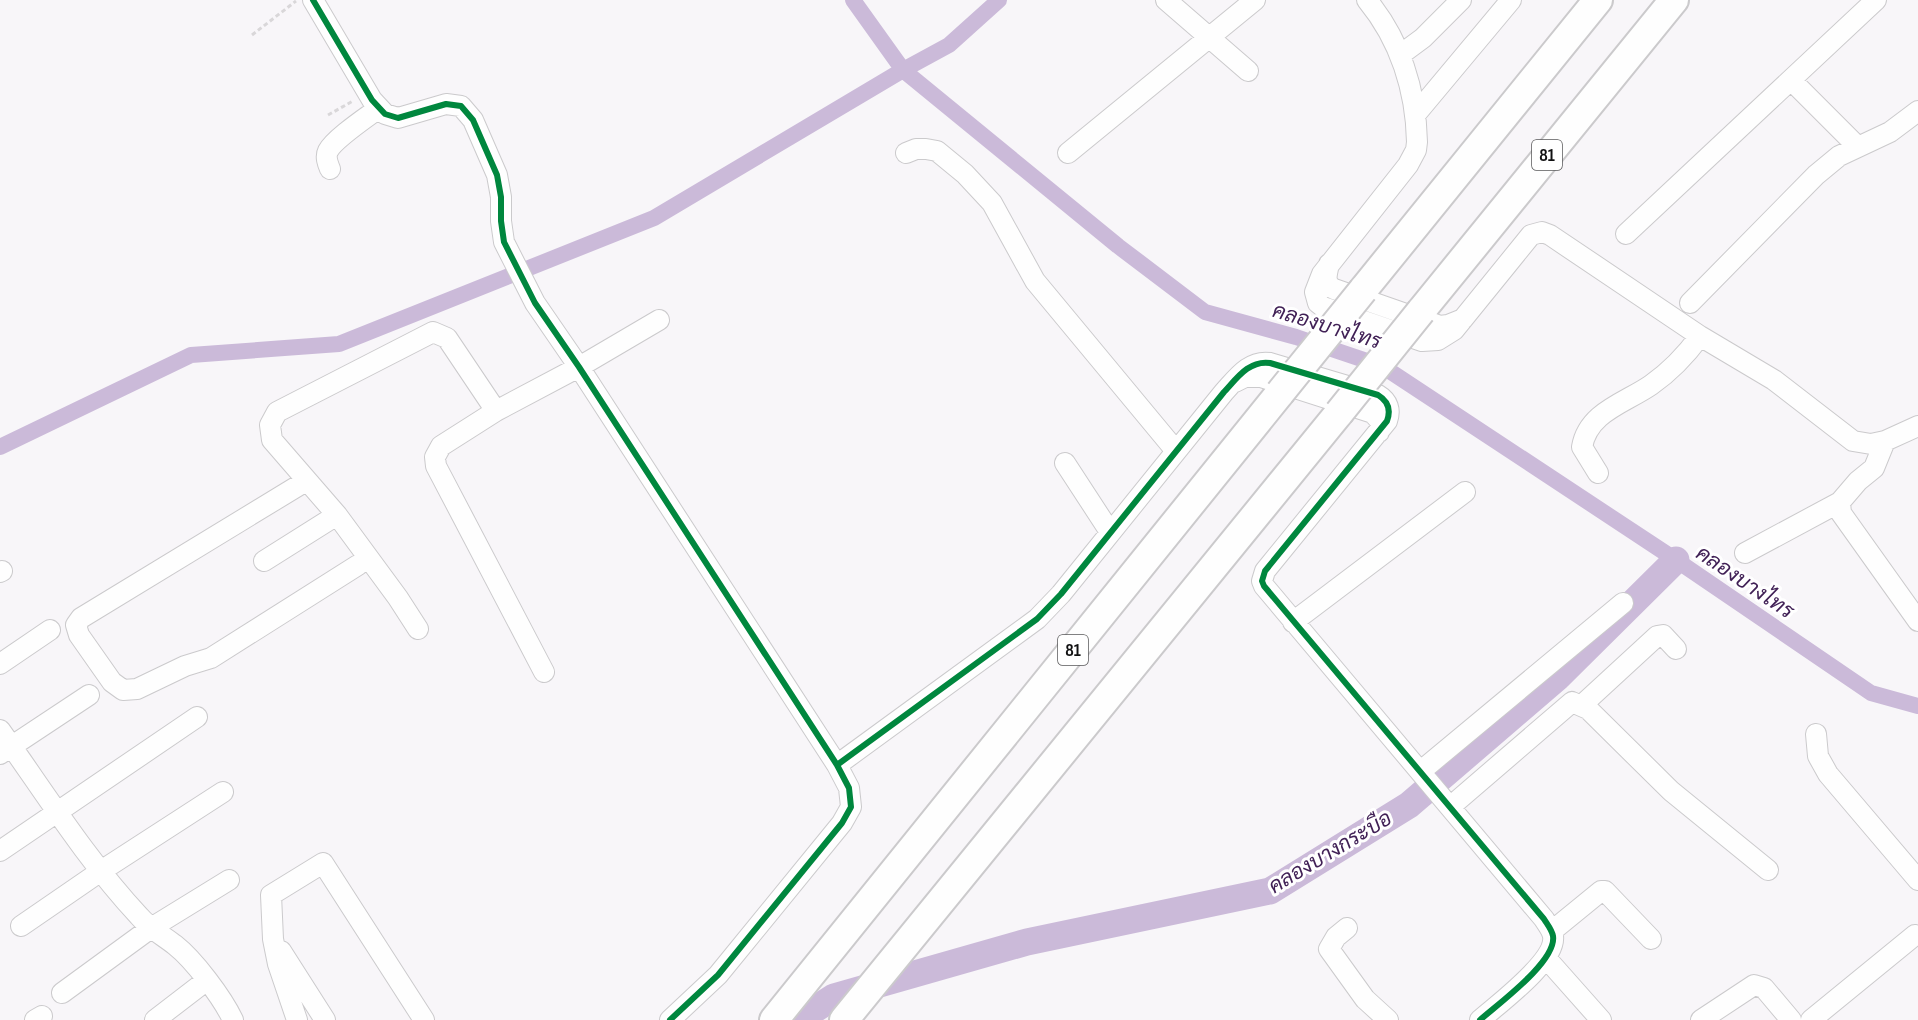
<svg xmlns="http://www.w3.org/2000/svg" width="1918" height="1020" font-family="'Sofia Sans Condensed',Sarabun,sans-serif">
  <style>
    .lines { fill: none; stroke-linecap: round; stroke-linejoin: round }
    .canal { stroke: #cbbad9; stroke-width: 16 }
    .river { stroke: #cbbad9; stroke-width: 27 }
    .minor-casing { stroke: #cbcacc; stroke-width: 22 }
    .highway-casing { stroke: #cbcacc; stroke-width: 32 }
    .path { stroke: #d9d7d9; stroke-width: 3; stroke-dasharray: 4.5 3; stroke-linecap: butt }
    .minor { stroke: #fefefe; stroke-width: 20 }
    .highway { stroke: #fefefe; stroke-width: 28 }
    .highway-bridge-casing { stroke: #cbcacc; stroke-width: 32; stroke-linecap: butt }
    .highway-bridge { stroke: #fefefe; stroke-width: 28 }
    .cycleway-casing { stroke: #fff; stroke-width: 10 }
    .cycleway { stroke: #00873e; stroke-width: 6 }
    .labels { text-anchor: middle; stroke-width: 6; stroke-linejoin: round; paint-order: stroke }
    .shield { fill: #fff; stroke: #585859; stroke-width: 1.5 }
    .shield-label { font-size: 18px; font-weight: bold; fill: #111112 }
    .water-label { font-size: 21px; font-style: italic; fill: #412156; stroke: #fff }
  </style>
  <rect width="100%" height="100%" fill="#f8f6f9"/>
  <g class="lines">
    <!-- canal -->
    <path class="canal" d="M853,0L903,70L1118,246L1205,312L1296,337L1382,366L1676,560L1871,693L1918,706
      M0,447L191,355L339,344L654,218L903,70L949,45L999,0"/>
    <!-- river -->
    <path class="river" d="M798,1020L834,997L1027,942L1270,891L1409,805L1558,677L1676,560"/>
    <!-- minor casing -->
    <g class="minor-casing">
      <path id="minor" d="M313,0L372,100L385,114L398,118L446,104L461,106L473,120L497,175L501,197V221L504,242L535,303L579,367L837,765L849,788L851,807L842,823L718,975L670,1020
        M1166,0L1248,71
        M1367,0C1400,40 1416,90 1417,142L1416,150L1408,165L1322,274L1315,292L1318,303L1323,307L1422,341L1438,340L1454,330L1531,235L1542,232L1550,235L1700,336L1774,380L1853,441L1871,444L1885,441L1918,426
        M1400,55L1423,38L1461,0
        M1791,80L1857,146
        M1415,115L1511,0
        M906,153L916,149H926L937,151L965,174L992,203L1035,281L1176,451
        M1068,153L1255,0
        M330,169C328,164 325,157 328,151C334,139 367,117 379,108
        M1626,234L1876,0
        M1329,264C1327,274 1323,283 1334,289L1440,326L1448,325L1463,319
        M1690,303L1816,175L1839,156L1890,132L1918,111
        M1235,382L1245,377H1261L1373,413L1381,422L1379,432
        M1885,441L1874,468L1858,481L1840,502L1841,513L1918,621
        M1065,463L1110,532
        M1598,473L1582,447C1588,412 1625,403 1651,385C1671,371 1686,355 1700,336
        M306,481L81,618L76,625L79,635L112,682L123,690L137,689L185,666L211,658L358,565
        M1745,553L1840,502
        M264,561L337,515
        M0,572L2,571
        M1293,622L1465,492
        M418,629L398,598L337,515L272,440L270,425L277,412L433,332L447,338L496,411
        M0,664L50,630
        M544,672L436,466L435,457L441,446L496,411L579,367L659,320
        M1582,705L1657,636L1663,635L1676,649
        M0,730C45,793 86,859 139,916C149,928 162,935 175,945C194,960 222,997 233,1020
        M1816,734L1818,756L1828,774L1918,880
        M0,754L89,695
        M837,765L1037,619L1061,594L1224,392C1237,378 1249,360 1270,363L1378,395C1388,401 1391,410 1387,421L1265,571L1262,581L1264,586L1544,919C1547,924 1552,930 1553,936C1557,961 1498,1004 1480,1020
        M1421,771L1623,603
        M1450,807L1572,702L1588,709L1671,791L1768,870
        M0,851L197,717
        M21,926L101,871L223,792
        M1347,928L1336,937L1329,949L1365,999L1388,1020
        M1552,931L1601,891H1605L1651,939
        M281,951L325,1020
        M1546,958L1601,1020
        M62,993L151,928L229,880
        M35,1020L42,1016
        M155,1020L207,980
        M297,1020L278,964L273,939L271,895L323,863L424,1020
        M1701,1020L1754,985L1764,988L1791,1020
        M1811,1020L1915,935"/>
    </g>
    <!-- highway casing -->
    <g class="highway-casing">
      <path id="highway" d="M1363,290L1598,0
        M1421,311L1674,0
        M774,1020L1280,393
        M844,1020L1339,413"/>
    </g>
    <!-- path -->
    <path class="path" d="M252,35L296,1
      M328,115L353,101"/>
    <!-- minor -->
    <use href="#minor" class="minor"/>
    <!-- highway -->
    <use href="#highway" class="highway"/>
    <!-- highway-bridge casing -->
    <g class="highway-bridge-casing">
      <path id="highway-bridge" d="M1280,393L1363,290
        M1339,413L1421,311"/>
    </g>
    <!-- highway-bridge -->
    <use href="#highway-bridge" class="highway-bridge"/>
    <!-- cycleway casing -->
    <g class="cycleway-casing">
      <path id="cycleway" d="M313,0L372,100L385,114L398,118L446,104L461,106L473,120L497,175L501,197V221L504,242L535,303L579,367L837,765L849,788L851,807L842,823L718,975L670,1020
        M837,765L1037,619L1061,594L1224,392C1237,378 1249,360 1270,363L1378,395C1388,401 1391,410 1387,421L1265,571L1262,581L1264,586L1544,919C1547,924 1552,930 1553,936C1557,961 1498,1004 1480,1020"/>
    </g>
    <!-- cycleway -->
    <use href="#cycleway" class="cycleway"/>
  </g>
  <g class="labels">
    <!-- shield labels -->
    <g class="shield">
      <rect x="1532" y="140" width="30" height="30" rx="4.5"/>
      <rect x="1058" y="635" width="30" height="30" rx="4.5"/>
    </g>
    <g class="shield-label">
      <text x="1547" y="161">81</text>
      <text x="1073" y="656">81</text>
    </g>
    <!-- water labels -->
    <g class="water-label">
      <text transform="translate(1327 326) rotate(17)" y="7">คลองบางไทร</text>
      <text transform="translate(1745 582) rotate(34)" y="7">คลองบางไทร</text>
      <text transform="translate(1330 852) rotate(-31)" y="7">คลองบางกระบือ</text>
    </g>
  </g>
</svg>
